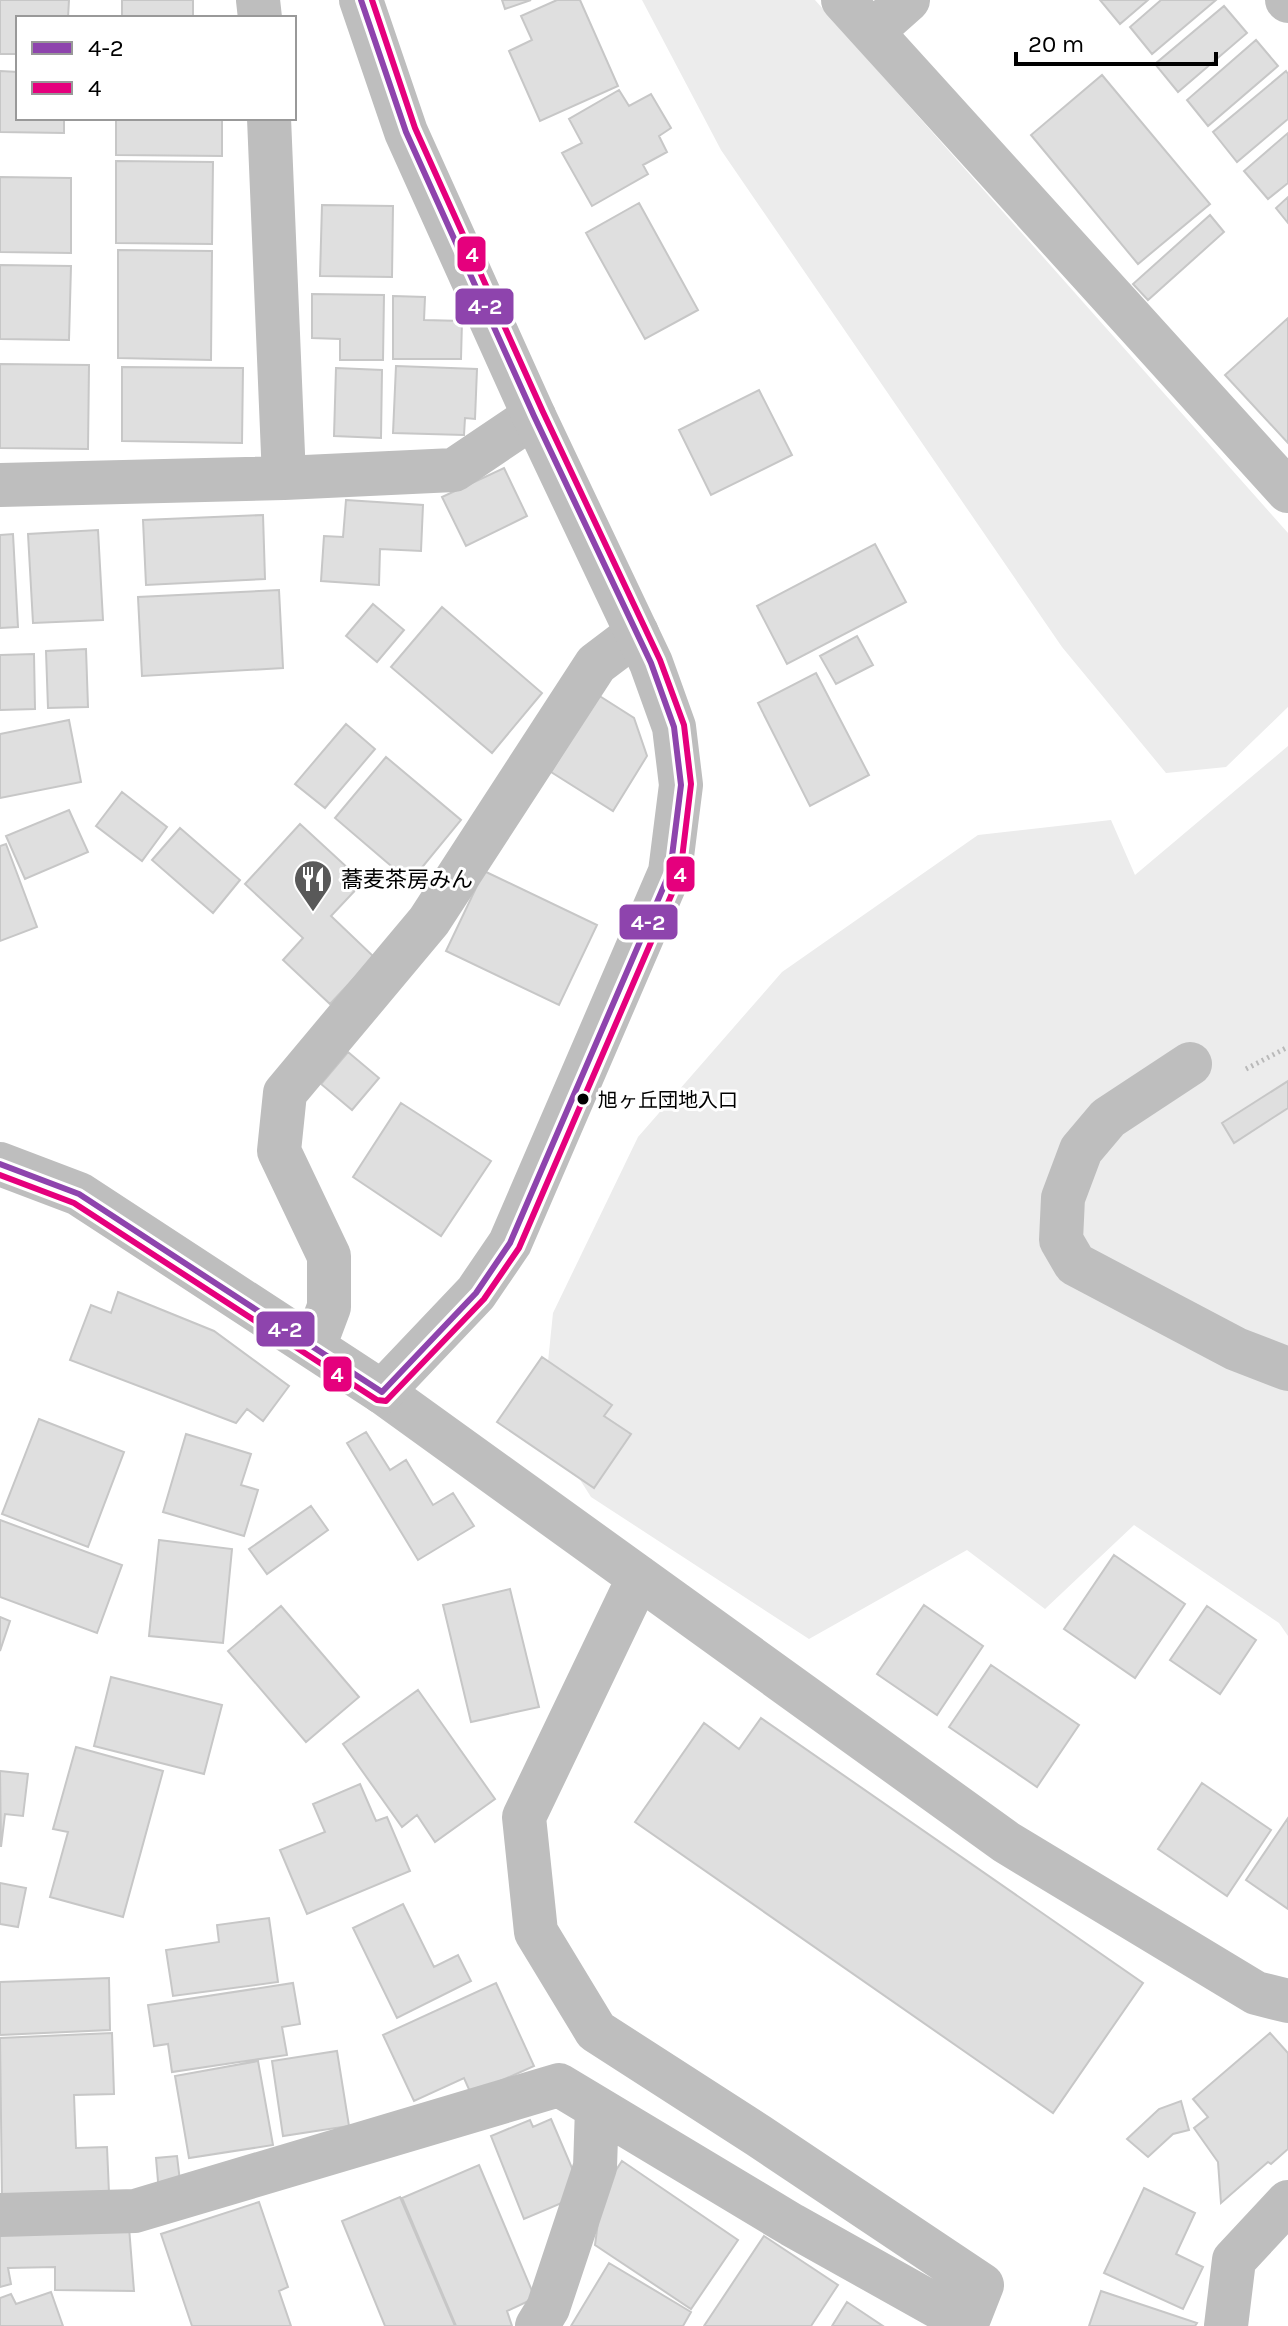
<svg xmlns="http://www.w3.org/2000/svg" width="1288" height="2326" font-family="Karla,'Noto Sans JP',sans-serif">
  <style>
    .green { fill: #ececec }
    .building { fill: #dfdfdf; stroke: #c7c7c7; stroke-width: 2 }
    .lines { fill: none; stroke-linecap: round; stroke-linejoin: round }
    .path { stroke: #b9b9b9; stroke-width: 5; stroke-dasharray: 2 4; stroke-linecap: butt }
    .minor { stroke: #bebebe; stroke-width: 44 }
    .tertiary { stroke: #bebebe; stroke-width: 44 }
    .bus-1-casing { stroke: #fff; stroke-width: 12 }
    .bus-2-casing { stroke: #fff; stroke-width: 12 }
    .bus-1 { stroke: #8e44ad; stroke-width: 6 }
    .bus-2 { stroke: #e5007d; stroke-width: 6 }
    .bus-dot { fill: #000; stroke: #fff; stroke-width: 3 }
    .labels { text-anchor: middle; stroke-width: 6; stroke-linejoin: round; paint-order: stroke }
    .bus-label { font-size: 20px; fill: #000; stroke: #fff; text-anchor: start }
    .poi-label { font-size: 22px; fill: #000; stroke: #fff; text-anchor: start }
    .line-badge { stroke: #fff; stroke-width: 3 }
    .badge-label { font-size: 22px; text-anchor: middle; font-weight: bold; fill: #fff }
  </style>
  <rect width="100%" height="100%" fill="#fff"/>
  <!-- green -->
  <path class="green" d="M642,0H815L1288,533V707L1226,767L1166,773L1062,647L721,150Z
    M1288,746V1636L1279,1623L1134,1525L1045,1609L967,1550L809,1639L591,1497L542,1420L553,1313L638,1137L782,972L978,835L1111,820L1135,875Z"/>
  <!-- building -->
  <path class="building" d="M0,0H69L68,18H18V54H0Z
    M122,0H193V18H122Z
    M502,0H531L505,9Z
    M557,0H580L618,86L540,121L509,51L532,40L521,16Z
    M1100,0H1148L1120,24Z
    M1161,0H1216L1152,54L1130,27Z
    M1224,6L1247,33L1178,92L1155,64Z
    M1256,40L1278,66L1208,126L1187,100Z
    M0,71L18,72V118H64V133L0,132Z
    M1286,71L1288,74V119L1237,162L1213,132Z
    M1102,75L1210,204L1138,264L1031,135Z
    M619,90L629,106L651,94L671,128L659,136L667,152L643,165L648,174L592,206L562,153L582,143L569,119Z
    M116,118H222V156L116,155Z
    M1288,133V183L1268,199L1244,171Z
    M116,161L213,162L212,244L116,243Z
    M0,177L71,178V253L0,252Z
    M1288,197V223L1276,208Z
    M639,203L698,310L645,339L586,233Z
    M322,205L393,206L392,277L320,276Z
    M1210,215L1224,232L1148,300L1133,284Z
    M118,250L212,251L211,360L118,358Z
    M0,265L71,266L69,340L0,339Z
    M312,294L384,295L383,360H340V339L312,338Z
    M393,296L425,297L424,320L462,321L461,359H393Z
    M1288,318V443L1225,375Z
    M0,364L89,365L88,449L0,448Z
    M396,366L477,369L475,419L465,418L464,435L393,433Z
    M122,367L243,368L242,443L122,441Z
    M336,368L382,370L381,438L334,436Z
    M759,390L792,455L711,495L679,430Z
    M504,468L527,516L466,546L442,497Z
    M346,500L423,505L421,551L380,549L379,585L321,581L324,536L343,537Z
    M263,515L265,579L146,585L143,520Z
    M98,530L103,620L33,623L28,534Z
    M13,534L18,627L0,628V535Z
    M875,544L906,602L787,664L757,606Z
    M279,590L283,668L142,676L138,597Z
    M373,604L404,630L377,662L346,636Z
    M442,607L542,693L492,753L391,667Z
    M857,636L873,665L836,684L820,656Z
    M86,649L88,707L48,708L46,651Z
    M34,654L35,709L0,710V655Z
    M816,673L869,775L810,806L758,703Z
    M598,695L634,718L647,756L613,811L551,772Z
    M69,720L81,782L0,798V734Z
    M346,724L375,749L325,808L295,784Z
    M386,757L461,820L410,882L335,818Z
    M122,792L167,827L142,861L96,826Z
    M69,810L88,852L25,879L6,836Z
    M300,824L363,882L331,916L374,957L330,1004L283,960L303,938L245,884Z
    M180,828L240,880L213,913L152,860Z
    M6,844L37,927L0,941V846Z
    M484,871L597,925L559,1005L446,951Z
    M348,1052L379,1078L352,1110L321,1084Z
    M1288,1081V1108L1234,1143L1222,1123Z
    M401,1103L491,1161L441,1236L353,1177Z
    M118,1292L214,1331L289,1386L263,1421L247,1409L236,1423L70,1360L91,1305L111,1313Z
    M542,1357L612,1405L604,1416L631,1434L594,1488L497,1422Z
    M39,1419L124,1452L88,1547L2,1514Z
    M366,1432L390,1470L406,1460L433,1505L453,1493L474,1526L418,1560L347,1443Z
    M186,1434L251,1454L241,1485L258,1490L244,1536L163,1512Z
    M311,1506L328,1530L267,1574L249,1549Z
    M0,1520L122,1565L97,1633L0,1597Z
    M159,1540L232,1549L223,1643L149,1636Z
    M1114,1555L1185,1604L1135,1678L1064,1629Z
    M510,1589L539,1707L471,1722L443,1605Z
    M924,1605L983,1646L937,1715L877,1674Z
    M281,1606L359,1697L306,1742L228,1651Z
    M1207,1606L1256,1640L1220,1694L1170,1660Z
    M0,1617L10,1621L0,1651Z
    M991,1665L1079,1725L1037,1787L949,1727Z
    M111,1677L222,1705L204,1774L94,1746Z
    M418,1690L495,1799L435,1842L417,1815L402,1827L343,1744Z
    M761,1718L1143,1983L1053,2113L635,1822L704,1723L739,1749Z
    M76,1747L163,1771L123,1917L50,1897L68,1832L53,1829Z
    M0,1771L28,1774L23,1816L5,1814L1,1847Z
    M1202,1783L1271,1830L1227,1896L1158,1849Z
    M360,1784L376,1821L387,1817L410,1871L307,1914L280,1850L325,1832L313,1804Z
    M1288,1818V1909L1246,1880Z
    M0,1883L26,1888L18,1927L0,1924Z
    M403,1904L434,1967L458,1955L471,1981L397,2018L353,1928Z
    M269,1918L278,1982L173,1996L166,1950L219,1942L217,1925Z
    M109,1978L110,2030L0,2035V1982Z
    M293,1983L300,2024L282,2027L287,2055L172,2072L168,2044L154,2046L148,2005Z
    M496,1983L534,2066L471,2094L464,2078L414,2101L383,2035Z
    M112,2033L114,2094L74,2095L76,2148L107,2147L109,2193L2,2197L0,2038Z
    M1270,2033L1288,2053V2149L1271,2164L1268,2162L1221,2203L1218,2162L1194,2128L1208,2117L1193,2099Z
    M337,2051L349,2126L283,2136L272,2061Z
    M258,2061L273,2145L189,2158L175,2076Z
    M1181,2101L1189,2130L1173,2134L1148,2157L1127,2139L1159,2109Z
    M551,2119L575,2175L564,2202L524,2219L491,2136L530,2120L533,2127Z
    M177,2156L181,2190L159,2193L156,2158Z
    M622,2161L738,2240L691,2309L595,2245L602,2191Z
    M479,2165L535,2298L507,2311L512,2326H456L402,2198Z
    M1144,2188L1195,2213L1176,2254L1203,2267L1183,2309L1104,2273Z
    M400,2197L455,2326H385L342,2221Z
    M259,2202L288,2287L279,2291L291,2326H192L161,2234Z
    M0,2220L129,2227L134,2291L55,2290V2267L8,2268L11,2284L0,2287Z
    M764,2236L838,2285L811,2326H704Z
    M609,2263L691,2312L683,2326H571Z
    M1101,2291L1197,2323L1195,2326H1089Z
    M51,2292L63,2326H0V2298L11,2294L16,2304Z
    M847,2302L883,2326H832Z"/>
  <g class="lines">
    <!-- path -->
    <path class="path" d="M1246,1069L1288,1047"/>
    <!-- minor -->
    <path class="minor" d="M258,0L260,18
      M843,0L1288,491
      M1287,0L1288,1
      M872,32L908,0
      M269,118L284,478
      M0,485L284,478L454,470L534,416
      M1190,1064L1108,1118L1081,1150L1063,1198L1061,1240L1075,1264L1236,1349L1288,1369
      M0,1164L79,1194L382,1392L1006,1842L1256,1993L1288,2001
      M314,1347L329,1307V1256L279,1151L285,1093L429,921L596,664L637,633
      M0,2215L135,2211L559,2085L792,2225L967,2323L982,2285L759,2136L596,2031L536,1932L524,1817L639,1577
      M537,2326L548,2308L595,2167L597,2108
      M1226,2326L1234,2260L1288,2202"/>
    <!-- tertiary -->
    <path class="tertiary" d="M361,0L406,132L534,416L651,663L674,727L681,785L670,872L510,1243L476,1293L382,1392"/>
    <!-- bus-1 casing -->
    <g class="bus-1-casing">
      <path id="bus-1" d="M0,1164L79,1194L382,1392L476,1293L510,1243L670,872L681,785L674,727L651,663L534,416L406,132L361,0"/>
    </g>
    <!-- bus-2 casing -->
    <g class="bus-2-casing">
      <path id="bus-2" d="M0,1175L74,1203L377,1400L386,1401L484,1299L519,1248L680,875L691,784L684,725L660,660L543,412L415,128L372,0"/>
    </g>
    <!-- bus-1 -->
    <use href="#bus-1" class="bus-1"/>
    <!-- bus-2 -->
    <use href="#bus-2" class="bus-2"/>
  </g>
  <!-- icons -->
  <defs>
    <g id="restaurant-pin" transform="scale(2)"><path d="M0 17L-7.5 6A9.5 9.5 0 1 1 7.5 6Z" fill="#595959" stroke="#fff"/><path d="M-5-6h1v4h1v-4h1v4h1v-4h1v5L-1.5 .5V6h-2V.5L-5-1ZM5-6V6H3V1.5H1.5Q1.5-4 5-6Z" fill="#fff"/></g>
  </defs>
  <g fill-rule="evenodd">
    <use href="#restaurant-pin" x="313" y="879"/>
  </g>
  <!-- markers -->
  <circle class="bus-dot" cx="583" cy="1099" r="7"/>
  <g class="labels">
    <!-- bus labels -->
    <g class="bus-label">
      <text x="598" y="1107">旭ヶ丘団地入口</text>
    </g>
    <!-- poi labels -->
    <g class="poi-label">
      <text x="341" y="887">蕎麦茶房みん</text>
    </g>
  </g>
  <g class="line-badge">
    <rect x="456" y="235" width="31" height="38" rx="8" fill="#e5007d"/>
    <rect x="454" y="287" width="61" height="39" rx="8" fill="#8e44ad"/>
    <rect x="665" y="855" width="31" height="38" rx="8" fill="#e5007d"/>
    <rect x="618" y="903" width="61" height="38" rx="8" fill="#8e44ad"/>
    <rect x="255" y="1310" width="61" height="38" rx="8" fill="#8e44ad"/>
    <rect x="322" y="1355" width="31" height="38" rx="8" fill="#e5007d"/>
  </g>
  <g class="badge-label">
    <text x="472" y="262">4</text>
    <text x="485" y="314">4-2</text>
    <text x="680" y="882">4</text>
    <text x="648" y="930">4-2</text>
    <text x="285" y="1337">4-2</text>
    <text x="337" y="1382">4</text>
  </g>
  <!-- legend -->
  <rect x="16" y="16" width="280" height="104" fill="#ffffff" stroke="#999999" stroke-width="2"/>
  <rect x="32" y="42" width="40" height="12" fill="#8e44ad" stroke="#999999" stroke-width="2"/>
  <text x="88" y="56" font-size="24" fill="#000000">4-2</text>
  <rect x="32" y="82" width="40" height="12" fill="#e5007d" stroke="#999999" stroke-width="2"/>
  <text x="88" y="96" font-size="24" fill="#000000">4</text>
  <!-- scale -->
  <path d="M1016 52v12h200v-12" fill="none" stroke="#000000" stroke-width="4"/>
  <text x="1028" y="52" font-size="24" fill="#000000" stroke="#ffffff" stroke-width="6" paint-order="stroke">20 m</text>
</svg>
